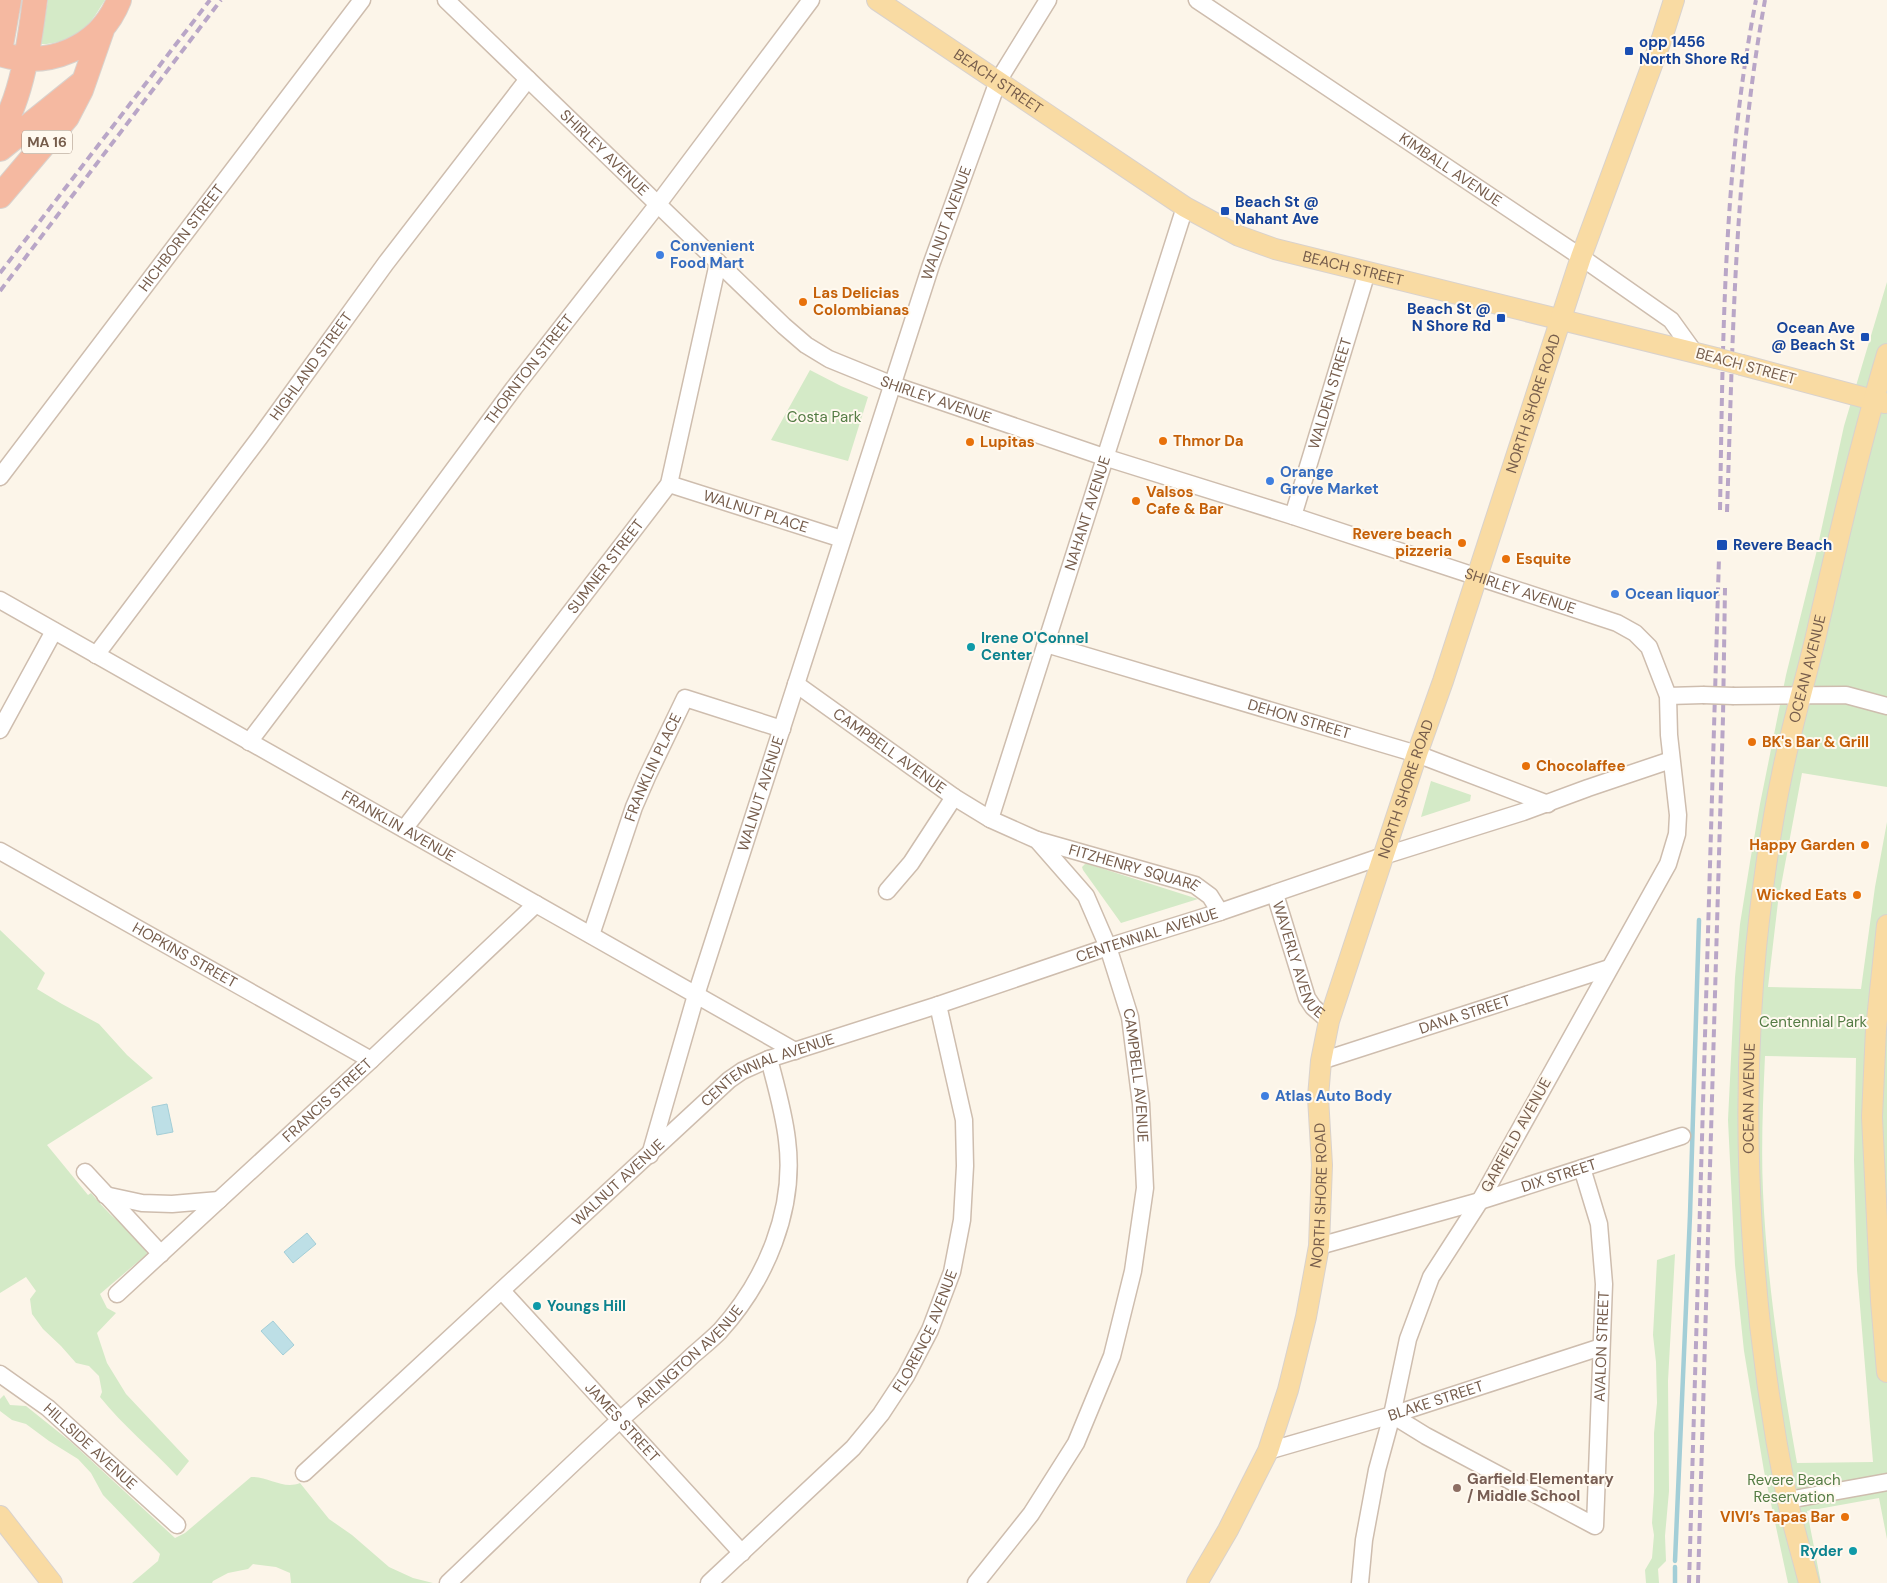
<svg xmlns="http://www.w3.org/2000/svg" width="1887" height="1583" font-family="'DM Sans',sans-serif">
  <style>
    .green { fill: #d4eac7; fill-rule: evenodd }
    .water { fill: #bddfe6; stroke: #a3ced7 }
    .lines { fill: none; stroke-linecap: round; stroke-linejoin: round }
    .stream { stroke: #a3ced7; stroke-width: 4.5 }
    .minor-casing { stroke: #cebdae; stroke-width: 19 }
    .major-casing { stroke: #d9d2cd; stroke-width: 22 }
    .highway-casing { stroke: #d9d2cd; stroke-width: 26 }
    .minor { stroke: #fff; stroke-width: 16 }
    .major { stroke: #f9dba3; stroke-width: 20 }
    .highway { stroke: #f5b9a1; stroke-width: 24 }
    .rail { stroke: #b9a6c7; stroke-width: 4; stroke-dasharray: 8 5; stroke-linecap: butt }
    .minor-bridge-casing { stroke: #cebdae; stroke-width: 19; stroke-linecap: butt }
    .major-bridge-casing { stroke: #d9d2cd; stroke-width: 22; stroke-linecap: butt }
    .minor-bridge { stroke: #fff; stroke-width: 16 }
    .major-bridge { stroke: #f9dba3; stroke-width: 20 }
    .transit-dot { fill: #1a4fb4; stroke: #fff9ef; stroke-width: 2 }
    .shop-dot { fill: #3f7fe0; stroke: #fff9ef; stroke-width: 2 }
    .food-dot { fill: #e8710a; stroke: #fff9ef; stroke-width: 2 }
    .culture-dot { fill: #0f9aa8; stroke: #fff9ef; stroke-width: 2 }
    .education-dot { fill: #8d6e63; stroke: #fff9ef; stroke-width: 2 }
    .labels { text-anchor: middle; stroke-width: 4; stroke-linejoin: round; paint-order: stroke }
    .shield { fill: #fff9ef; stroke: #9f8c7d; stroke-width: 1 }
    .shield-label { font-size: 14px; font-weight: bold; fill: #765d4c }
    .transit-label { font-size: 15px; font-weight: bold; fill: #164399; stroke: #fff9ef; text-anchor: start }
    .street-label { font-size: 15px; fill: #765d4c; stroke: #fff9ef }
    .shop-label { font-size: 15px; font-weight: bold; fill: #366cbe; stroke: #fff9ef; text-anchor: start }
    .food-label { font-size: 15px; font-weight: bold; fill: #c56008; stroke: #fff9ef; text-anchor: start }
    .park-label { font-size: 15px; fill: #547c44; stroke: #fff9ef }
    .culture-label { font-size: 15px; font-weight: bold; fill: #0d838f; stroke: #fff9ef; text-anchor: start }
    .education-label { font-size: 15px; font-weight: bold; fill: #785e54; stroke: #fff9ef; text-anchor: start }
  </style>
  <rect width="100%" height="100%" fill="#fcf5e9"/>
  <!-- green -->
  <path class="green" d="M48,0H105C100,7 96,15 91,21C80,35 58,45 41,44Z
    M1887,282V787L1802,773L1778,902L1768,987L1861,989L1875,887L1887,822V1539L1879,1498L1807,1511L1821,1583H1788L1764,1471L1744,1351L1735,1265L1728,1120L1735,977L1740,924L1750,862L1760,804L1786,675L1816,554L1844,426ZM1765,1056L1856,1058L1854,1160L1857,1270L1873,1462L1797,1463C1781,1373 1767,1283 1763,1192C1761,1147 1763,1101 1765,1056Z
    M810,370L841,386L868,397L848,461L771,440Z
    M1431,781L1471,795L1470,801L1421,817Z
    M1085,864H1088L1198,899L1121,923L1083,870L1082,867Z
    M0,930L45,973L37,989L62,1004L99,1024L127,1055L153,1078L47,1145L88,1195L91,1193C97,1200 103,1207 110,1214C120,1224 147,1239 147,1254L100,1294L107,1308L116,1313L97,1333L107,1363L126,1394L189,1461L177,1476C152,1449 123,1426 100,1397L102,1392L99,1376L89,1366L76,1363L61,1346L43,1329L32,1314L30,1299L36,1291L26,1277L0,1293Z
    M1675,1254L1668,1381L1669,1491L1665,1536L1666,1561L1658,1569L1659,1583H1646L1645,1570L1652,1558L1654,1535L1652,1523L1654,1492V1433L1657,1403L1656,1362L1653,1335L1657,1260Z
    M4,1395L10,1405L26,1406L71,1442L175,1538L185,1533L251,1477C268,1476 283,1490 300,1483L329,1519L352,1535L389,1567L413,1578L433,1583H291L290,1573L276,1567L253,1564L248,1569L228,1573L213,1581L212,1583H132L158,1561L160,1554L103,1495L91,1473L78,1459L49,1441L26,1424L12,1420L0,1411V1399Z"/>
  <!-- water -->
  <path class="water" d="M167,1104L173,1132L157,1135L152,1107Z
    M307,1233L316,1244L293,1263L284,1252Z
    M273,1321L294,1345L283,1355L261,1331Z"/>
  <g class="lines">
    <!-- stream -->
    <path class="stream" d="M1675,1561L1690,1215L1699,920
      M1675,1583V1567"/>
    <!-- minor casing -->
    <g class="minor-casing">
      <g id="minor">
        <path id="s1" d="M446,0L784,326L806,345L829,359L893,385L1104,457L1293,516L1617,623L1635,633L1649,647L1668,696L1669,735L1678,815L1677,834L1668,864L1480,1201L1431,1277L1408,1339L1392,1415L1377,1470L1364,1540L1360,1583"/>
        <path id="s2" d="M1197,0L1581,257L1671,320L1694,352"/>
        <path id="s3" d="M0,477L362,0"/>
        <path id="s4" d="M669,484L842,539"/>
        <path id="s5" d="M1293,516L1367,272"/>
        <path id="s6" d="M0,600L795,1051"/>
        <path id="s7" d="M1046,644L1417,754L1548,804"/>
        <path id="s8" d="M96,655L260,437L386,263L528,79"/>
        <path id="s9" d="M796,684L954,797L990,819L1037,840L1086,896L1108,947L1130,1017L1141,1104L1145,1188L1133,1271L1112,1356L1076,1443L1031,1514L976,1583"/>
        <path d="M1668,696L1703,695"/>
        <path d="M1734,696L1846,695L1887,706"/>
        <path d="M0,730L54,631"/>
        <path id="s10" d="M249,742L389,557L514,388L658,204L811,0"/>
        <path id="s11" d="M990,819L1185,207"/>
        <path id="s12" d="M404,829L669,484L718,263"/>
        <path id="s13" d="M1037,840L1195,885L1210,896L1220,912"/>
        <path id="s14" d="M0,851L371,1060"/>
        <path d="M887,891L911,863L954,797"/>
        <path id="s15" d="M1275,894L1307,998L1313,1007L1329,1021"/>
        <path id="s16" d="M591,935L634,807L647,777L685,698L782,729"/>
        <path id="s17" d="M1321,1061L1609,968"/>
        <path id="s18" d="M650,1155L696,995L931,265L998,81L1048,0"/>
        <path d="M85,1172L161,1254"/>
        <path d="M105,1195L142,1203L172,1204L219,1200"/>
        <path id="s19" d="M1319,1246L1480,1201L1682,1136"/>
        <path id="s20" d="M502,1291L742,1553"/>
        <path id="s21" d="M117,1294L371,1060L536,904"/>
        <path id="s22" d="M0,1374L48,1408L177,1525"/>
        <path id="s23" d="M1392,1415L1426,1436L1595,1526L1604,1284L1599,1224L1582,1168"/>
        <path id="s24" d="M1268,1451L1392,1415L1601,1347"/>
        <path id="s25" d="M304,1473L729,1080L742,1071L769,1059L938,1005L1108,947L1220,912L1383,856L1523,812L1588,788L1671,760"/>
        <path d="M1788,1500L1887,1482"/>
        <path id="s26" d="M448,1583C506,1528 562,1472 621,1419C645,1398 669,1378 692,1356C701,1348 711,1340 720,1331C766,1280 796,1209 787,1140C784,1113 776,1086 769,1059"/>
        <path id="s27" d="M709,1583L853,1448L881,1414L906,1376L930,1330L952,1272L962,1220L965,1166L964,1120L938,1005"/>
      </g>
    </g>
    <!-- major casing -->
    <g class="major-casing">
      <g id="major">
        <path id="s28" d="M877,0L1185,207L1239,236L1275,249L1716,358"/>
        <path d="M1742,365L1885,403"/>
        <path d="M1887,925L1876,1029L1872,1117L1881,1301L1887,1372"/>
        <path d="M0,1516L52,1583"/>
        <path id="s29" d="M1197,1583L1228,1530L1268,1451L1288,1390L1306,1317L1319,1246L1322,1165L1318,1097L1321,1061L1329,1021L1417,754L1443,681L1581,257L1662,38L1674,0"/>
        <path id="s30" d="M1809,1583C1802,1555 1793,1526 1787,1498C1751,1320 1739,1129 1756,948C1762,890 1770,831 1782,774C1791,729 1804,685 1815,640C1837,544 1859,448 1887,354"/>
      </g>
    </g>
    <!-- highway casing -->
    <g class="highway-casing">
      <path id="highway" d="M0,51L9,0
        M0,54C48,69 100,48 119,0
        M0,131C22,99 30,39 35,0
        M0,149L82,83
        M0,196L67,117L81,90L103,27"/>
    </g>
    <!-- minor -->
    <use href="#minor" class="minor"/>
    <!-- major -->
    <use href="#major" class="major"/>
    <!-- highway -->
    <use href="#highway" class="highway"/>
    <!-- rail -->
    <path class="rail" d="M0,273L210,0
      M0,291L221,0
      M1720,510C1723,340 1723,168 1756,0
      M1727,512C1733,341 1734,169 1765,0
      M1689,1583L1719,557
      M1698,1583L1723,717L1725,588"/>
    <!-- minor-bridge casing -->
    <g class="minor-bridge-casing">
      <path id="minor-bridge" d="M1703,695L1734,696"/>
    </g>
    <!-- major-bridge casing -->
    <g class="major-bridge-casing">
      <path id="major-bridge" d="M1716,358L1742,365"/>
    </g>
    <!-- minor-bridge -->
    <use href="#minor-bridge" class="minor-bridge"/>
    <!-- major-bridge -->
    <use href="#major-bridge" class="major-bridge"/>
  </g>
  <!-- markers -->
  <g class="transit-dot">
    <rect x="1624" y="46" width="10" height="10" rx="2.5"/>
    <rect x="1220" y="206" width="10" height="10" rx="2.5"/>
    <rect x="1496" y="313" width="10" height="10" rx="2.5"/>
    <rect x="1860" y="332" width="10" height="10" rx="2.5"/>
    <rect x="1716" y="539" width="12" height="12" rx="2.5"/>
  </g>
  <g class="shop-dot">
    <circle cx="660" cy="255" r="5"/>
    <circle cx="1270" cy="481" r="5"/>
    <circle cx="1615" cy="594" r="5"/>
    <circle cx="1265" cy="1096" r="5"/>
  </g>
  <g class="food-dot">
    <circle cx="803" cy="302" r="5"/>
    <circle cx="1163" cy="441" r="5"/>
    <circle cx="970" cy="442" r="5"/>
    <circle cx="1136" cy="501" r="5"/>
    <circle cx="1462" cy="543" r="5"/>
    <circle cx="1506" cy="559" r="5"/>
    <circle cx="1752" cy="742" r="5"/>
    <circle cx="1526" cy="766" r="5"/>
    <circle cx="1865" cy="845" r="5"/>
    <circle cx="1857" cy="895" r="5"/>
    <circle cx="1845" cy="1517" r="5"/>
  </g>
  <g class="culture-dot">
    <circle cx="971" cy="647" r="5"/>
    <circle cx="537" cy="1306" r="5"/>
    <circle cx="1853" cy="1551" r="5"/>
  </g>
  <circle class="education-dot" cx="1457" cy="1488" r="5"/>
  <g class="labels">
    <!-- shield labels -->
    <rect class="shield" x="22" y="130.5" width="50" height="23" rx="4"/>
    <g class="shield-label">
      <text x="47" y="147">MA 16</text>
    </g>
    <!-- transit labels -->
    <g class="transit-label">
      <text x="1639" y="47">opp 1456<tspan x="1639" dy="17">North Shore Rd</tspan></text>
      <text x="1235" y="207">Beach St @<tspan x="1235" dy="17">Nahant Ave</tspan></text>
      <text x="1491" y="314" text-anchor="end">Beach St @<tspan x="1491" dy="17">N Shore Rd</tspan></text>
      <text x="1855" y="333" text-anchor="end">Ocean Ave<tspan x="1855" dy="17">@ Beach St</tspan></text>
      <text x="1733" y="550">Revere Beach</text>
    </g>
    <!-- street labels -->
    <g class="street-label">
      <text dy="5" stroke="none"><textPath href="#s28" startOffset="146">BEACH STREET</textPath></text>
      <text dy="5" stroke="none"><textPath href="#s1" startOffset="220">SHIRLEY AVENUE</textPath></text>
      <text dy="5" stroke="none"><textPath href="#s2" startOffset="305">KIMBALL AVENUE</textPath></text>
      <text dy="5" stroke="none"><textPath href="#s18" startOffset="978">WALNUT AVENUE</textPath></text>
      <text dy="5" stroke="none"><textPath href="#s3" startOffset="300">HICHBORN STREET</textPath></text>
      <text dy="5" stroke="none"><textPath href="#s28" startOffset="551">BEACH STREET</textPath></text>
      <text dy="5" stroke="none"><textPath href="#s8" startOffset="360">HIGHLAND STREET</textPath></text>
      <text transform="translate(1746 366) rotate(15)" y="5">BEACH STREET</text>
      <text dy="5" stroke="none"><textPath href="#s10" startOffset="466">THORNTON STREET</textPath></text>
      <text dy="5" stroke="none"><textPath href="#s5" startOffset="128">WALDEN STREET</textPath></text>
      <text dy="5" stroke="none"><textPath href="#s1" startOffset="640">SHIRLEY AVENUE</textPath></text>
      <text dy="5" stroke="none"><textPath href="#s29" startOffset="1238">NORTH SHORE ROAD</textPath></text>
      <text dy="5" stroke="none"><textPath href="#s4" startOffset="91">WALNUT PLACE</textPath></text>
      <text dy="5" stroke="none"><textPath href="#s11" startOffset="321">NAHANT AVENUE</textPath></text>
      <text dy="5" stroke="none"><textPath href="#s12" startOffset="331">SUMNER STREET</textPath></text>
      <text dy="5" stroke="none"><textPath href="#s1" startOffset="1255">SHIRLEY AVENUE</textPath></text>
      <text dy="5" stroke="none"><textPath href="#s30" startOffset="925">OCEAN AVENUE</textPath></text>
      <text dy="5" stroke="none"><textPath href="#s7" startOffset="264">DEHON STREET</textPath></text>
      <text dy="5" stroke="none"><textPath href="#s9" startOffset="115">CAMPBELL AVENUE</textPath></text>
      <text dy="5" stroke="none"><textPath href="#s16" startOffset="179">FRANKLIN PLACE</textPath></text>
      <text dy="5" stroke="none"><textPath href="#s29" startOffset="832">NORTH SHORE ROAD</textPath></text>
      <text dy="5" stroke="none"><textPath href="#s18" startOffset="378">WALNUT AVENUE</textPath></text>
      <text dy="5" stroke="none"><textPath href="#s6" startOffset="458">FRANKLIN AVENUE</textPath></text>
      <text dy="5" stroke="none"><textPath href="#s13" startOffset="101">FITZHENRY SQUARE</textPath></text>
      <text dy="5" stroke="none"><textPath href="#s25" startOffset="1022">CENTENNIAL AVENUE</textPath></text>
      <text dy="5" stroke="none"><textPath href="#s14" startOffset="212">HOPKINS STREET</textPath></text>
      <text dy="5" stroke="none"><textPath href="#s15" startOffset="70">WAVERLY AVENUE</textPath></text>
      <text dy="5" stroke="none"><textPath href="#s17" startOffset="151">DANA STREET</textPath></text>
      <text dy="5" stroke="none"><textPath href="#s25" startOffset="618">CENTENNIAL AVENUE</textPath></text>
      <text dy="5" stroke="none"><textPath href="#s9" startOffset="550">CAMPBELL AVENUE</textPath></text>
      <text dy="5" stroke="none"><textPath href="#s30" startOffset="490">OCEAN AVENUE</textPath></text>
      <text dy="5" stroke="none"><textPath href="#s21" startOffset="286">FRANCIS STREET</textPath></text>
      <text transform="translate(1516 1135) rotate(-61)" y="5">GARFIELD AVENUE</text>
      <text dy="5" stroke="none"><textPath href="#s19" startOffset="250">DIX STREET</textPath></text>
      <text dy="5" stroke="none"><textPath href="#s25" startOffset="428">WALNUT AVENUE</textPath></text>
      <text dy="5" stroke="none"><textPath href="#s29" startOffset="412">NORTH SHORE ROAD</textPath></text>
      <text dy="5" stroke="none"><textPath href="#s27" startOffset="336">FLORENCE AVENUE</textPath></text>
      <text dy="5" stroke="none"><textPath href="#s23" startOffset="411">AVALON STREET</textPath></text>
      <text dy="5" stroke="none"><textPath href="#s26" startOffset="331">ARLINGTON AVENUE</textPath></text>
      <text dy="5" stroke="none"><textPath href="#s24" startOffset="175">BLAKE STREET</textPath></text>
      <text dy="5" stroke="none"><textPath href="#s20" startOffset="178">JAMES STREET</textPath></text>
      <text dy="5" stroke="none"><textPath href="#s22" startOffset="116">HILLSIDE AVENUE</textPath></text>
    </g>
    <!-- shop labels -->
    <g class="shop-label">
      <text x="670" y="251">Convenient<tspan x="670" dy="17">Food Mart</tspan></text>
      <text x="1280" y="477">Orange<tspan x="1280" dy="17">Grove Market</tspan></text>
      <text x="1625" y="599">Ocean liquor</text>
      <text x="1275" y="1101">Atlas Auto Body</text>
    </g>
    <!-- food labels -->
    <g class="food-label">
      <text x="813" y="298">Las Delicias<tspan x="813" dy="17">Colombianas</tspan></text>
      <text x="1173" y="446">Thmor Da</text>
      <text x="980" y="447">Lupitas</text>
      <text x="1146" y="497">Valsos<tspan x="1146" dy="17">Cafe &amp; Bar</tspan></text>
      <text x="1452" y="539" text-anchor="end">Revere beach<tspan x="1452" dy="17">pizzeria</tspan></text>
      <text x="1516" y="564">Esquite</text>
      <text x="1762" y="747">BK's Bar &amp; Grill</text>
      <text x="1536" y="771">Chocolaffee</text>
      <text x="1855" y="850" text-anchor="end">Happy Garden</text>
      <text x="1847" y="900" text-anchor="end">Wicked Eats</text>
      <text x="1835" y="1522" text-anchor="end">VIVI’s Tapas Bar</text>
    </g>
    <!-- park labels -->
    <g class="park-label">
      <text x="824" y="422">Costa Park</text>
      <text x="1813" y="1027">Centennial Park</text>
      <text x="1794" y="1485">Revere Beach<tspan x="1794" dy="17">Reservation</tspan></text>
    </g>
    <!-- culture labels -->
    <g class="culture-label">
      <text x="981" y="643">Irene O'Connel<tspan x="981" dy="17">Center</tspan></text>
      <text x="547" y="1311">Youngs Hill</text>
      <text x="1843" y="1556" text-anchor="end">Ryder</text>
    </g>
    <!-- education labels -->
    <g class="education-label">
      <text x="1467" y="1484">Garfield Elementary<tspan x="1467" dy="17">/ Middle School</tspan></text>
    </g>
  </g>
</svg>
